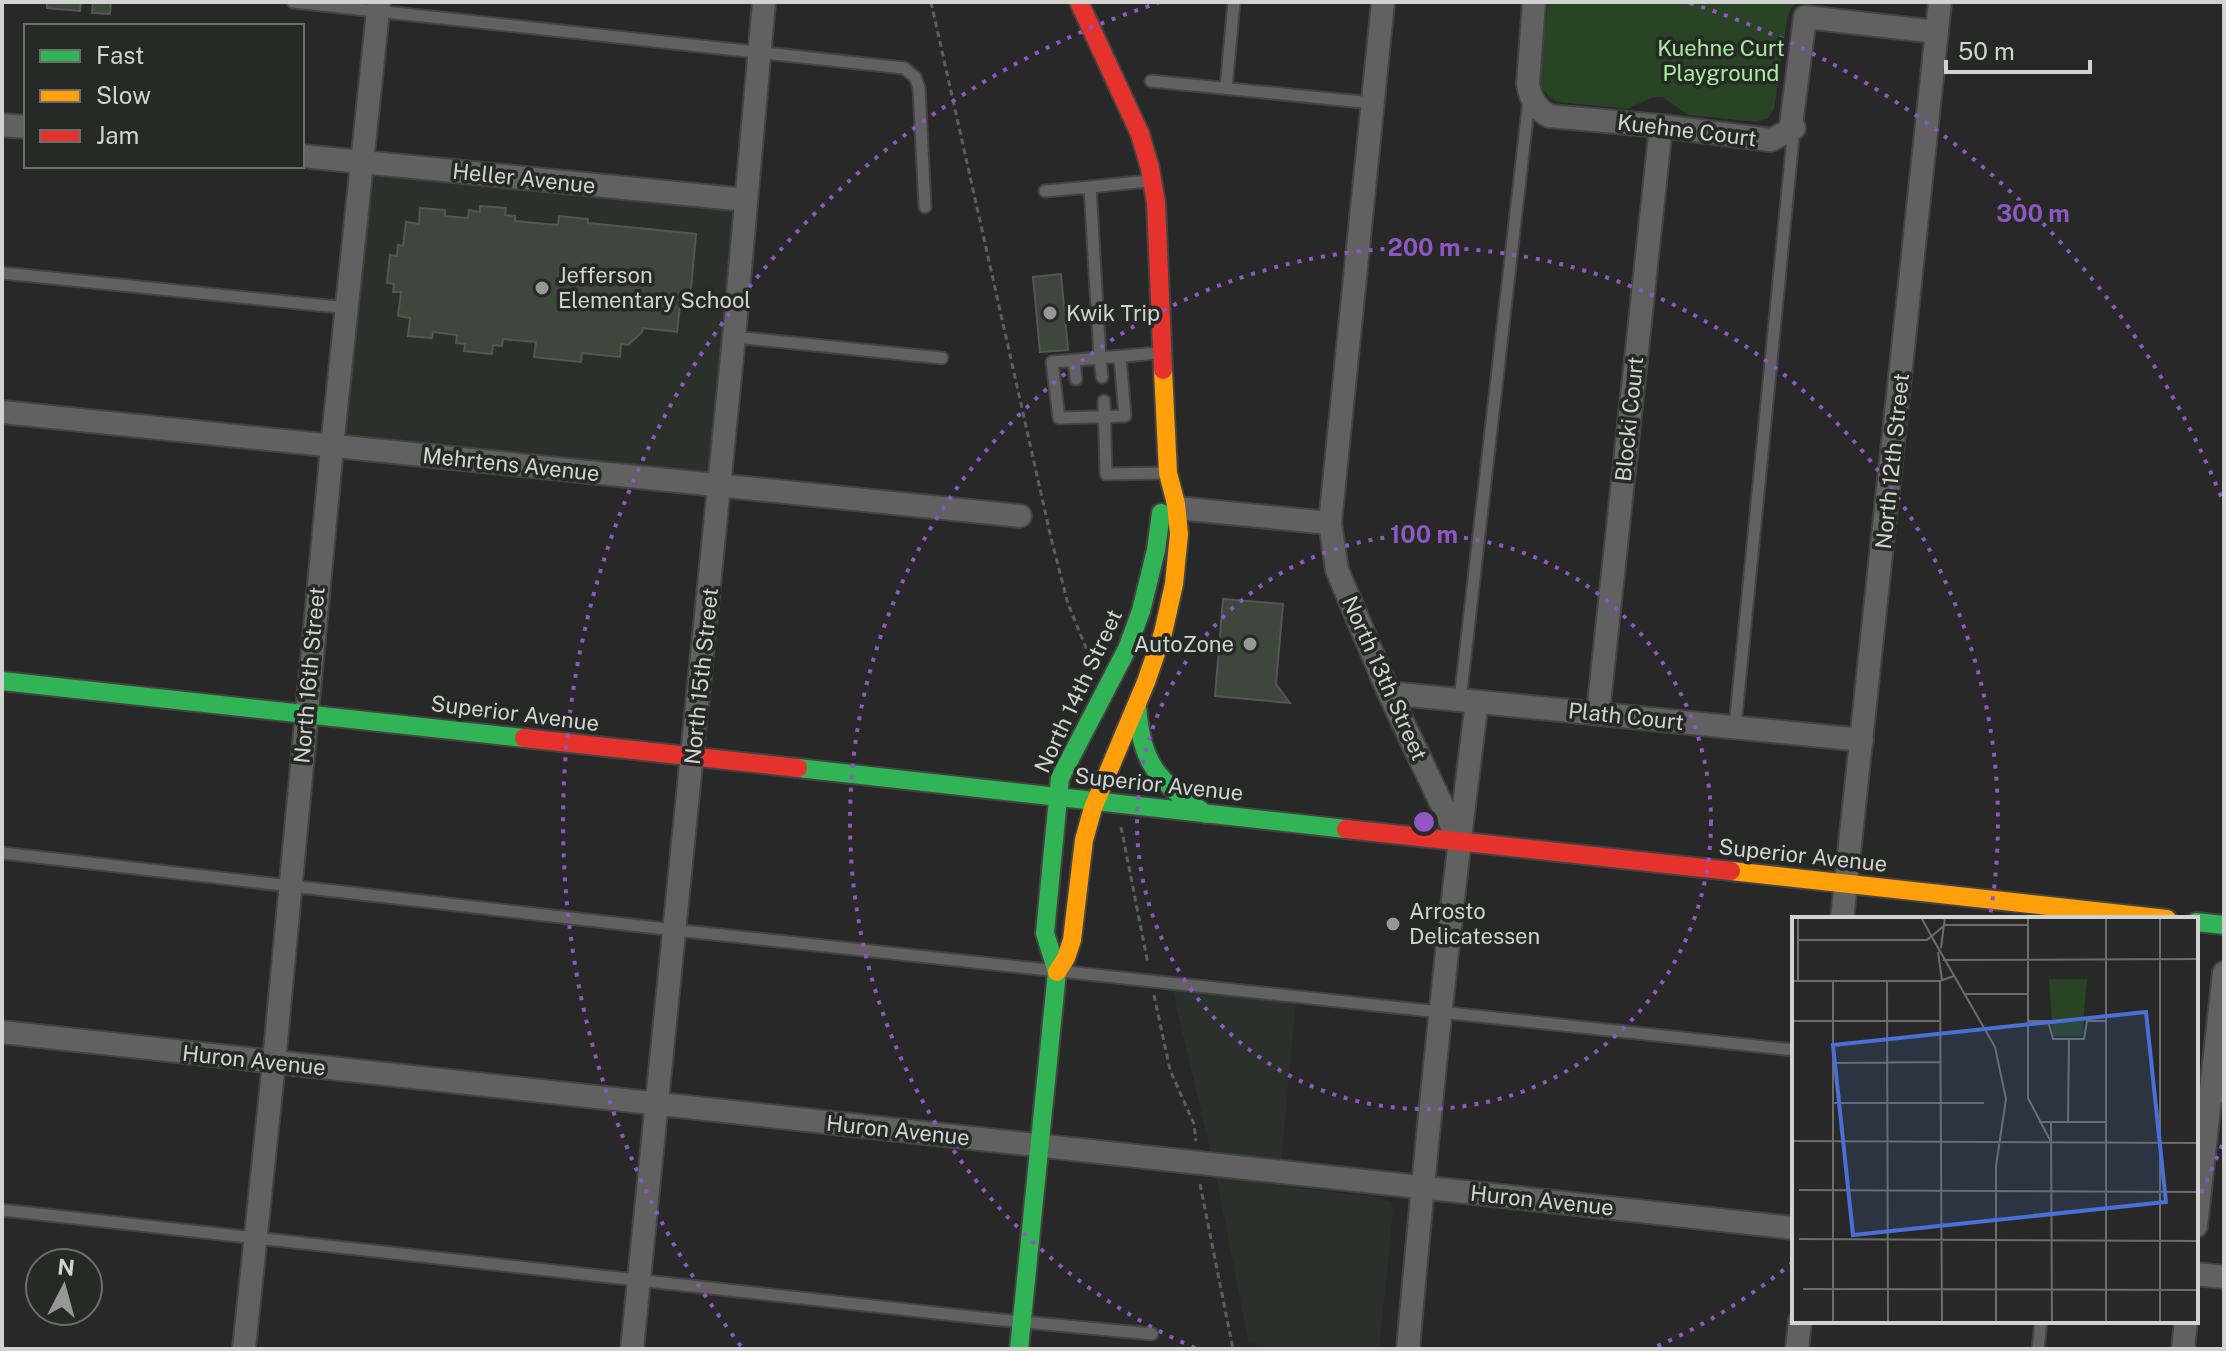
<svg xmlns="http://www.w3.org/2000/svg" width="2226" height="1351" font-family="'Public Sans',sans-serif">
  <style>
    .built { fill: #2a312a }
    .green { fill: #294325 }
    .building { fill: #3d473c; stroke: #545554; stroke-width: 2 }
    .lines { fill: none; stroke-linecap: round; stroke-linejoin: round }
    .lane-casing { stroke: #424342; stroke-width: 15 }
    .street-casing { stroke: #424342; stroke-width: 26 }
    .fast-casing { stroke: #424342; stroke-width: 22 }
    .slow-casing { stroke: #424342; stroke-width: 22 }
    .jam-casing { stroke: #424342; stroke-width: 22 }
    .path { stroke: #5d5e5d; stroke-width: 3; stroke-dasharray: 6 4; stroke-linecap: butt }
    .lane { stroke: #606160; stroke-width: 11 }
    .street { stroke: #606160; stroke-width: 22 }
    .fast { stroke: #30b455; stroke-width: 18 }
    .slow { stroke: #ff9f0a; stroke-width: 18 }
    .jam { stroke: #e5322d; stroke-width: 18 }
    .ring { fill: none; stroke: #9056c4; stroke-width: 4; stroke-dasharray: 4 8 }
    .poi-dot { fill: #969796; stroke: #262926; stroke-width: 3 }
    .labels { text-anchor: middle; stroke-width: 7; stroke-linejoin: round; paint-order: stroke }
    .park-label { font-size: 22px; fill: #a7ee9c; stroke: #262926 }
    .street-label { font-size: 22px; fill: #d1d3d1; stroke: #262926 }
    .poi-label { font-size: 22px; fill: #d1d3d1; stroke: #262926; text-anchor: start }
    .inset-road { fill: none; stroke: #6b6c6b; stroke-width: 2 }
    .view { fill: #4a6fd6; fill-opacity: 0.15; stroke: #4a6fd6; stroke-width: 4 }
    .inset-edge { fill: none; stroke: #d1d3d1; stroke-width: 4 }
    .centre { fill: #9056c4; stroke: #262926; stroke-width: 4 }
    .ring-label { font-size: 24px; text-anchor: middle; font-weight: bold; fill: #9056c4; stroke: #262926; stroke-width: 7; stroke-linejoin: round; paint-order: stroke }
  </style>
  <rect width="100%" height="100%" fill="#272827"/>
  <!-- built -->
  <path class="built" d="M364,162L746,200L719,485L332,447Z
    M1172,988L1296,1002L1279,1186L1378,1197L1391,1202L1393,1214L1379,1349H1257L1256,1342L1248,1341L1217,1180Z"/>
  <!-- green -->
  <path class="green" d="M1548,2H1799L1791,8L1787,20L1774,109L1768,118L1755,122L1688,115L1663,97L1651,98L1627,109L1558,102C1551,99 1543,93 1541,85C1538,72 1547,18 1548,2Z"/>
  <!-- building -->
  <path class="building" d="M47,2H81L80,11L47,8Z
    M93,2H111L110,14L92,13Z
    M480,206L506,208L505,215L515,216V221L558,225L559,216L588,219V223L696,234L690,299L681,298L677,332L643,328L642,332L628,345L621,344L620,357L582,353L581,362L534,357L536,342L503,339L502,346L493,345L492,354L464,351L465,344L456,343L457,335L433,332L432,338L408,336L410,318L398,316L401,292H393L394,284L387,283L390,255L397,256L398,245L403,246L406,222L419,224L420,208L445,210V216L468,218L469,210L480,212Z
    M1061,274L1068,350L1040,352L1033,277Z
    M1223,599L1283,604L1276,684L1290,703L1215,696Z"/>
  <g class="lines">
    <!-- lane casing -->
    <g class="lane-casing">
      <path id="lane" d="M293,2L904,68L915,77L919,88L925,207
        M1151,81L1372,103
        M1226,88L1234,2
        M1045,191L1090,187
        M2,273L348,308
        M734,337L942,358
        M1120,357L1125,416L1059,418L1052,362L1100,358L1090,187L1148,181
        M1074,360L1076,379
        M1102,377L1100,358L1158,353
        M1104,401L1106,474L1164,473
        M1460,700L1529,100
        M1735,727L1794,128
        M2,853L675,930L1794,1050
        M2196,1095L2224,1098
        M2,1210L991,1319L1152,1334
        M2038,1349L2041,1321"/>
    </g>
    <!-- street casing -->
    <g class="street-casing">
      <path id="street" d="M1383,2L1330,523L1337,570L1389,693L1459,841
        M1534,2L1528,84C1530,98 1536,109 1549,116L1661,126L1771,140L1794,128L1791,125L1805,17L1937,32
        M2,125L26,127
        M302,156L746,200
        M2,412L1020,516
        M1177,508L1330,523
        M1389,693L1862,740
        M1598,713L1661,126
        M1842,919L1940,2
        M2,1032L1794,1228
        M2196,1226L2224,973
        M2196,1274L2224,1277
        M244,1349L274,1062L332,447L379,2
        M632,1349L734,337L764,2
        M1408,1349C1427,1133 1449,917 1477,702
        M1797,1349L1800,1321
        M2183,1349L2186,1321"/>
    </g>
    <!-- fast casing -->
    <g class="fast-casing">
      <path id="fast" d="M2,681L524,738
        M1137,706C1142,767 1158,780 1206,814
        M798,768L1346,829
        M2196,922L2224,925
        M1019,1349L1057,972L1045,933L1060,778L1127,649L1141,611L1156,550L1161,513"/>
    </g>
    <!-- slow casing -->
    <g class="slow-casing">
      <path id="slow" d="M1731,871L2167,919
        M1057,972L1066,958L1072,940L1084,840L1093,808L1146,682L1163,633L1174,584L1179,534L1176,504L1168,473L1163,370"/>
    </g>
    <!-- jam casing -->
    <g class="jam-casing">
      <path id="jam" d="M1079,2L1140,134L1150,168L1156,203L1163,370
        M524,738L798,768
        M1346,829L1731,871"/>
    </g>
    <!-- path -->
    <path class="path" d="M931,2L1051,538L1068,604L1091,660
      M1121,827L1148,964
      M1154,995L1170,1070L1194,1124L1196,1141
      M1200,1184L1233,1349"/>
    <!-- lane -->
    <use href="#lane" class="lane"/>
    <!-- street -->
    <use href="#street" class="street"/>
    <!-- fast -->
    <use href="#fast" class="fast"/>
    <!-- slow -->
    <use href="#slow" class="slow"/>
    <!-- jam -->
    <use href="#jam" class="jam"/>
  </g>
  <!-- distance rings -->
  <g class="ring">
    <circle cx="1424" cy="822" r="287"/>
    <path d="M1793 1262A574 574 0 0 1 1653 1348M1195 1348A574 574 0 1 1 1990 917"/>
    <path d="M2222 1145A861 861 0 0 1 2198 1199M741 1346A861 861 0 0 1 1158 3M1690 3A861 861 0 0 1 2222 499"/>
  </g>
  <!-- markers -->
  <g class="poi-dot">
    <circle cx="542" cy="288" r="8"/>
    <circle cx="1050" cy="313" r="8"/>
    <circle cx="1250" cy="644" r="8"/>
    <circle cx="1393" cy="924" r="8"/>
  </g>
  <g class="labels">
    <!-- park labels -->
    <g class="park-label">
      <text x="1721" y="56">Kuehne Curt<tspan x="1721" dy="25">Playground</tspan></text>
    </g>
    <!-- street labels -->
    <g class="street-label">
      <text transform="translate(1687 130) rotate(7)" y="8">Kuehne Court</text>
      <text transform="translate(524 178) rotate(6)" y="8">Heller Avenue</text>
      <text transform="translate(1629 419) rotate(-84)" y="8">Blocki Court</text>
      <text transform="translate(1892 461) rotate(-84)" y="8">North 12th Street</text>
      <text transform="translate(511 464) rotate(6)" y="8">Mehrtens Avenue</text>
      <text transform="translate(309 675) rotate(-85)" y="8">North 16th Street</text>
      <text transform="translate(701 676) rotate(-84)" y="8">North 15th Street</text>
      <text transform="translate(1385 678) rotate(66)" y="8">North 13th Street</text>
      <text transform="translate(1078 691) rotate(-65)" y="8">North 14th Street</text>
      <text transform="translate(515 713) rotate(7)" y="8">Superior Avenue</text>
      <text transform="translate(1626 716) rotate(6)" y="8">Plath Court</text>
      <text transform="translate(1159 784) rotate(6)" y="8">Superior Avenue</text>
      <text transform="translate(1803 855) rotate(6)" y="8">Superior Avenue</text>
      <text transform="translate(254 1060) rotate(6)" y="8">Huron Avenue</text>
      <text transform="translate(898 1130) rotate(6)" y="8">Huron Avenue</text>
      <text transform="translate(1542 1200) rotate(6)" y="8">Huron Avenue</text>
    </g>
    <!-- poi labels -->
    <g class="poi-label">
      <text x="558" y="283">Jefferson<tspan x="558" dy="25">Elementary School</tspan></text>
      <text x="1066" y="321">Kwik Trip</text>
      <text x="1234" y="652" text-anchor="end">AutoZone</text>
      <text x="1409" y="919">Arrosto<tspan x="1409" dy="25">Delicatessen</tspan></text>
    </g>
  </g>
  <!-- overview -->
  <g transform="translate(1792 917)">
    <rect width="406" height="406" fill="#272827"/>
    <path d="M257,62H295L290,119H261Z" fill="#294325"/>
    <path class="inset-road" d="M6,0V64M129,0L142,24M236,0V181L259,225M153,8H236M141,22L203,130L214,182L204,249V406M6,23H135L153,8M149,31L153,0M146,35L150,63M151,43L406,42M0,64H148L162,59M41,64V406M95,64L96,406M148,64L150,406M173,77H236M0,104H149M236,104H256L261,122H292L295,104H314M41,146L149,145M41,186H192M247,205H314M259,205L260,406M276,205L277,121M0,224L406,226M7,273L406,275M7,322L406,324M11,372L406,373M314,406V0M368,406V0"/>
    <path class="view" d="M354,95L374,285L61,318L41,128Z"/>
    <rect width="406" height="406" class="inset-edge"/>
  </g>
  <circle cx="1424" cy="822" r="12" class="centre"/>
  <g class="ring-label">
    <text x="2033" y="222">300 m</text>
    <text x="1424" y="256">200 m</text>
    <text x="1424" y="543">100 m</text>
  </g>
  <!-- border -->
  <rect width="2226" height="1351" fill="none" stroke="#d1d3d1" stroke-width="8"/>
  <!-- legend -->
  <rect x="24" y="24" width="280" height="144" fill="#262926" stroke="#6a6d6a" stroke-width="2"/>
  <rect x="40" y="50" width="40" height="12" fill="#30b455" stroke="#6a6d6a" stroke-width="2"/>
  <text x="96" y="64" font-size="24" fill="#d1d3d1">Fast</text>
  <rect x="40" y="90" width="40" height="12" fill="#ff9f0a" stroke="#6a6d6a" stroke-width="2"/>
  <text x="96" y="104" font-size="24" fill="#d1d3d1">Slow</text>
  <rect x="40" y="130" width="40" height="12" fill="#e5322d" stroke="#6a6d6a" stroke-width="2"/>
  <text x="96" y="144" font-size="24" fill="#d1d3d1">Jam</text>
  <!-- north arrow -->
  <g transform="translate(64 1287) rotate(6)"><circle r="38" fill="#262926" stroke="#6a6d6a" stroke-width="2"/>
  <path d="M0-6L14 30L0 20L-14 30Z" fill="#969796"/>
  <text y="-12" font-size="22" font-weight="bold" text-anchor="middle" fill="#d1d3d1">N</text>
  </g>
  <!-- scale -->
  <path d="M1946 60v12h144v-12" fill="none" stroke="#d1d3d1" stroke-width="4"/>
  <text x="1958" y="60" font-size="24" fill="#d1d3d1" stroke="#262926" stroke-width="6" paint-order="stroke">50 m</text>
</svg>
